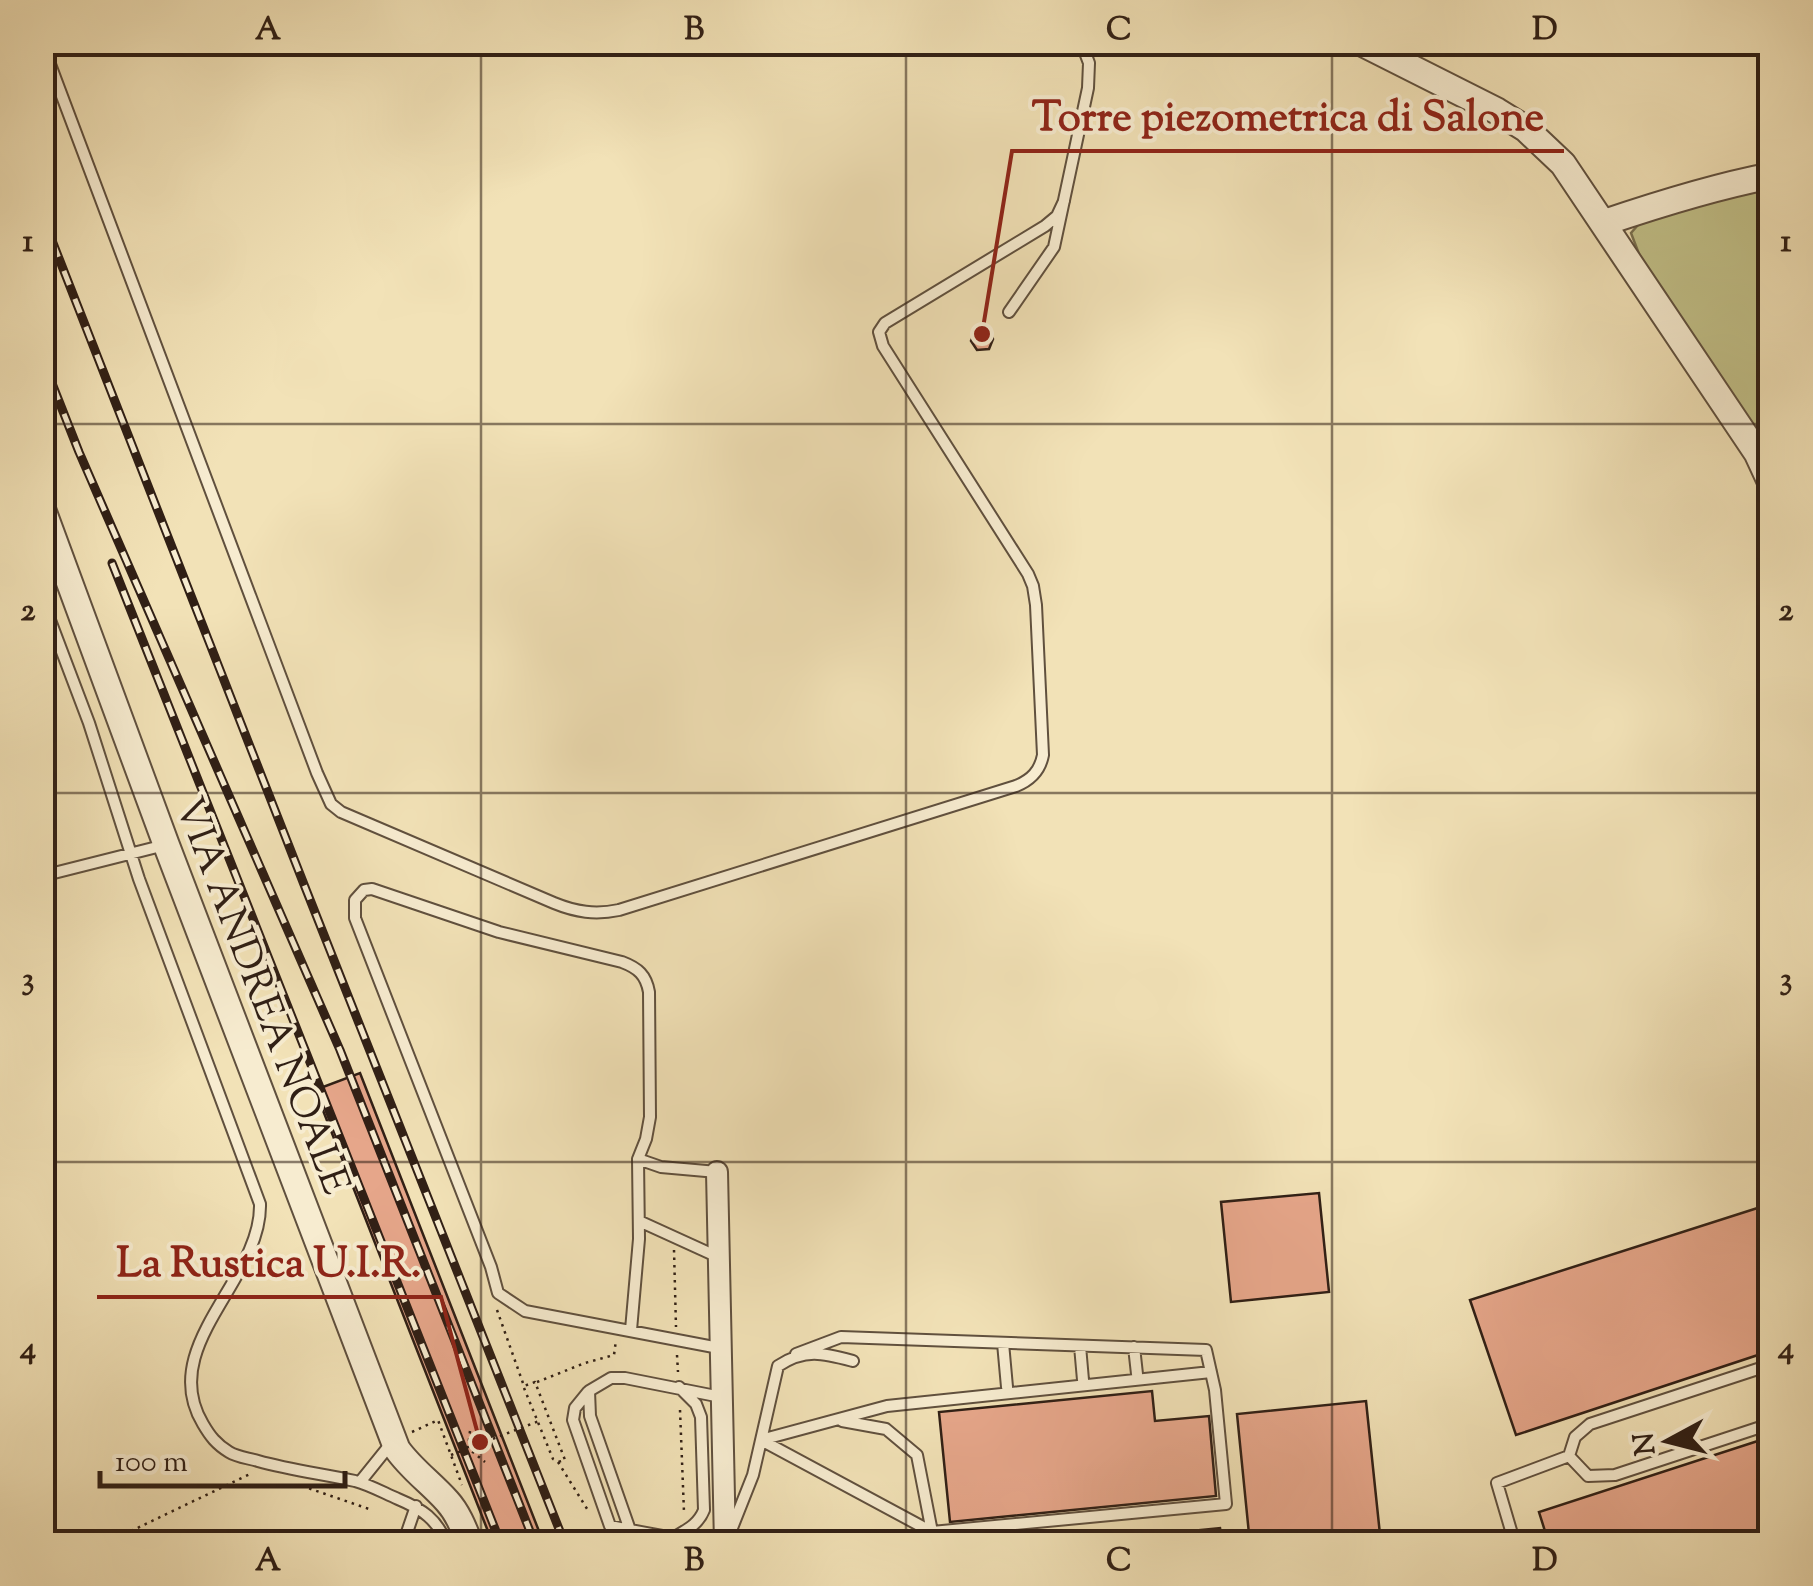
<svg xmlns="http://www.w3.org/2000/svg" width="1813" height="1586" font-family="'Sorts Mill Goudy',serif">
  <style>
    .green { fill: #c2c189; stroke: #79704f; stroke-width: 2.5 }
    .building { fill: #e6a68a; stroke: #301f15; stroke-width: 2.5 }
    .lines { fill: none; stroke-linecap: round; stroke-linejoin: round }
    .service-casing { stroke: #60503e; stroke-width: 14 }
    .minor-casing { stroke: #60503e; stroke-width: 24 }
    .tertiary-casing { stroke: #60503e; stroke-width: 29 }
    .path { stroke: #301f15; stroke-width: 2.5; stroke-dasharray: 2.5 5; stroke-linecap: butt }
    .service { stroke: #f7ecd0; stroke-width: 10 }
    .minor { stroke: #f7ecd0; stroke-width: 20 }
    .tertiary { stroke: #f7ecd0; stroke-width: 25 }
    .rail-casing { stroke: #301f15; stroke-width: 9 }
    .rail { stroke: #f7ecd0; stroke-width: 5; stroke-dasharray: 15; stroke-linecap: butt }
    .path-bridge { stroke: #301f15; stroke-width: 2.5; stroke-dasharray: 2.5 5; stroke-linecap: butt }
    .grid { fill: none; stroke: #301f15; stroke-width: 2.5; stroke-opacity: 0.55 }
    .labels { text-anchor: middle; stroke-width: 8; stroke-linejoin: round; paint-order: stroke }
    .street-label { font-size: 40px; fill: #301f15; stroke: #f7ecd0 }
    .leader { fill: none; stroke: #8f2418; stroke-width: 4 }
    .callout-dot { fill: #8f2418; stroke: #f7ecd0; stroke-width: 4 }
    .callout-label { font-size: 42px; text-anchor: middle; font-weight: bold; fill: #8f2418; stroke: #f7ecd0; stroke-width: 8; stroke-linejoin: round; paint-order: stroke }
    .neatline { fill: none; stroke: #301f15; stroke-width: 4 }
    .grid-label { font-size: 32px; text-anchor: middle; font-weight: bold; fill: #301f15 }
  </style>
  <rect width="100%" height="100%" fill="#f2e2b7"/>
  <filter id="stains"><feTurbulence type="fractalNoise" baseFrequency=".002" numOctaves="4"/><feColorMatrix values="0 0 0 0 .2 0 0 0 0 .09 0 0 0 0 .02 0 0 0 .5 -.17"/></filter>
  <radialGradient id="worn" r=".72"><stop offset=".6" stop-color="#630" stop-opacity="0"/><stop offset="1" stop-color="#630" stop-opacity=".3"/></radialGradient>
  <!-- green -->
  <path class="green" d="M1770,183V464L1649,280L1631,233L1645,217Z"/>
  <!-- building -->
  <path class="building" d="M987,328L993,339L989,349L977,350L971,341L976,330Z
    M360,1073L544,1544H493L315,1090Z
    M1319,1193L1329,1292L1231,1302L1221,1202Z
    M1770,1204V1351L1516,1435L1470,1300Z
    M1152,1391L1155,1421L1209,1416L1216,1496L950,1522L939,1412Z
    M1366,1401L1381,1544H1250L1237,1414Z
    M1770,1437V1544H1549L1539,1512Z
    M1220,1528L1222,1544H1160L1159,1534Z"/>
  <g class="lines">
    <!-- service casing -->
    <g class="service-casing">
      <path id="service" d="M42,43L317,773L331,804L341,812L554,903C576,912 595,915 619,910L1016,786C1031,780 1040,771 1043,755L1036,605L1033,586L1028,574L883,346L879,332L885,323L1045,226L1057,216L1064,201
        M1009,312L1054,247L1088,88L1089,63L1081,42
        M42,599L89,723L139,879L260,1204C262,1280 156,1346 203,1424C210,1436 216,1444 229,1452C237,1457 248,1458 258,1461C290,1470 323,1474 355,1481C370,1485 384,1493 398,1499C422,1509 437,1519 447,1544
        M42,876L165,845
        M638,1159L661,1167L717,1172
        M639,1221L718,1257
        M631,1330L639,1239L638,1159L646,1139L650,1117L649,992C646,975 638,968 622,962L499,932L372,889L364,890L355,900V918L491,1267L498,1293L525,1311L719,1348
        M1003,1343L1007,1387
        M1080,1346L1083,1380
        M1134,1347L1137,1374
        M796,1354L841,1337L1206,1350L1215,1390L1226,1504L932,1532L761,1440L887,1406L1211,1372
        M588,1392L575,1408L573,1420L610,1526L630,1530
        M842,1421L886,1429L917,1455L932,1532
        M1569,1456L1575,1437L1590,1424L1770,1365
        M1569,1456L1588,1476L1615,1475L1770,1424
        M360,1482L393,1441
        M730,1533L753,1475L778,1366C805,1348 823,1353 853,1361
        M673,1538C686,1530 698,1525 704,1510L701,1417L696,1404L679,1387
        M403,1544L416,1506
        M684,1544L673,1538L630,1530L590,1416L589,1391L611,1378H625L721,1397
        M1515,1544L1497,1483L1569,1456"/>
    </g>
    <!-- minor casing -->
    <g class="minor-casing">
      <path id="minor" d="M717,1172L725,1544"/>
    </g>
    <!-- tertiary casing -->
    <g class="tertiary-casing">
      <path id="tertiary" d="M1360,42L1497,111L1526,129L1563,164L1757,453L1770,481
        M1603,223C1659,204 1713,187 1770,176
        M42,508L166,844L397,1449C411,1469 431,1483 447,1501C458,1513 464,1529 470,1544"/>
    </g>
    <!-- path -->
    <path class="path" d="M674,1250L676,1327
      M497,1310L524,1386L535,1382L565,1460L558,1462
      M677,1355L678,1372
      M537,1382L585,1363L614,1355L616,1340
      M524,1388L553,1459L558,1462L589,1512
      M680,1410L684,1512
      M470,1431L468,1448L485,1462
      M412,1432L438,1420L462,1485
      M302,1486L372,1510
      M104,1544L252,1473"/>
    <!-- service -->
    <use href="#service" class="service"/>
    <!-- minor -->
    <use href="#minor" class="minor"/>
    <!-- tertiary -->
    <use href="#tertiary" class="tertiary"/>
    <!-- rail casing -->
    <g class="rail-casing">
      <path id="rail" d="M42,215L305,887L565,1544
        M42,358L79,452L340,1050L535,1544
        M112,563L501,1544"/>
    </g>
    <!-- rail -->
    <use href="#rail" class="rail"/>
    <!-- path-bridge -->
    <path class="path-bridge" d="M451,1455L539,1421"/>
  </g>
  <!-- grid -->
  <path class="grid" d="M481,42V1544M906,42V1544M1332,42V1544M42,424H1770M42,793H1770M42,1162H1770"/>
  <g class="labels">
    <!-- street labels -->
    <g class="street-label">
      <text transform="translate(264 995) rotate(69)" y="14">VIA ANDREA NOALE</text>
    </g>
  </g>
  <!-- callouts -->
  <path class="leader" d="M982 334L1012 151H1564M480 1442L441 1297H97"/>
  <g class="callout-dot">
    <circle cx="982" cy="334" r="10"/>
    <circle cx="480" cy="1442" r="10"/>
  </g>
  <g class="callout-label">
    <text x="1288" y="130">Torre piezometrica di Salone</text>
    <text x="269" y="1276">La Rustica U.I.R.</text>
  </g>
  <!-- margin -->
  <rect width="1813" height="1586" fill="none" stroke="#f2e2b7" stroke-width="110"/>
  <!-- north arrow -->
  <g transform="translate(1668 1441) rotate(263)" stroke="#f7ecd0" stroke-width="8" paint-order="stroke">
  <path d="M0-8L18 38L0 25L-18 38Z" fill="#301f15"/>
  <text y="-15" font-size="28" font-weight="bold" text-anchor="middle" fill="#301f15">N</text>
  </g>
  <!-- scale -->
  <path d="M100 1471v15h245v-15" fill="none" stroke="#301f15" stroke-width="5"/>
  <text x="115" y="1471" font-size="30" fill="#301f15" stroke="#f7ecd0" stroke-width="8" paint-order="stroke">100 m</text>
  <rect x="55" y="55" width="1703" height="1476" class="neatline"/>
  <g class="grid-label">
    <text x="268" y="39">A</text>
    <text x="694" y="39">B</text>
    <text x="1119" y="39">C</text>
    <text x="1545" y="39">D</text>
    <text x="28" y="251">1</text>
    <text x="1786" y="251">1</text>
    <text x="28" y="620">2</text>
    <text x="1786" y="620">2</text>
    <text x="28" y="989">3</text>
    <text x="1786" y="989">3</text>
    <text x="28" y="1358">4</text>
    <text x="1786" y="1358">4</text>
    <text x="268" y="1570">A</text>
    <text x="694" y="1570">B</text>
    <text x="1119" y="1570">C</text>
    <text x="1545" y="1570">D</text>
  </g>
  <rect width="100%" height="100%" filter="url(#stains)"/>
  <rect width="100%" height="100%" fill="url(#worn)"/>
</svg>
